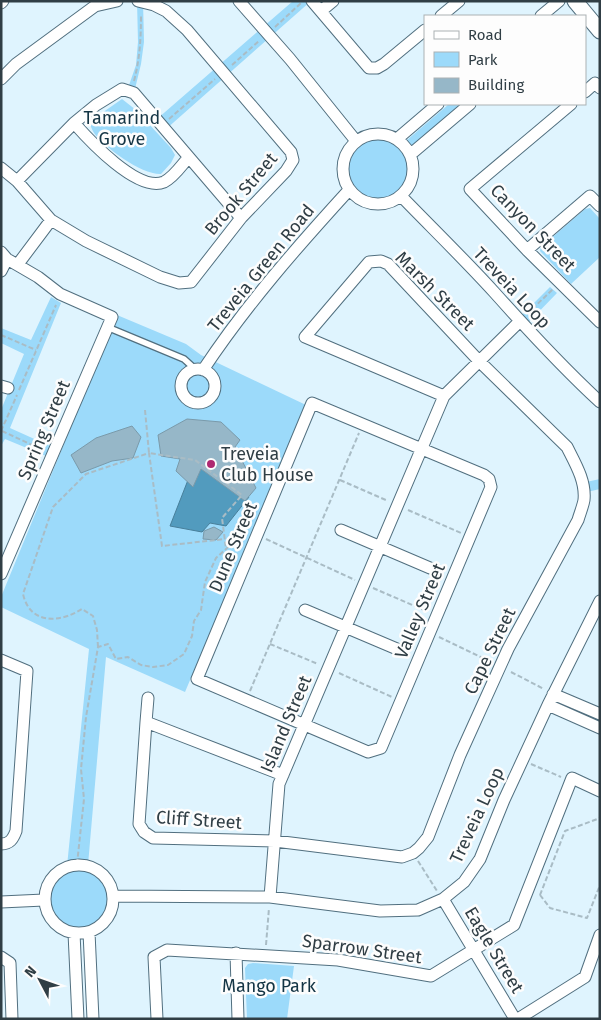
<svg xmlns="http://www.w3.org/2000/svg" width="601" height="1020" font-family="'Fira Sans',sans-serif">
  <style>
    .green { fill: #9cdafa }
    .water { fill: #529bbe; stroke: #487f9a }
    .building { fill: #96b7c8; stroke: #7a9aaa }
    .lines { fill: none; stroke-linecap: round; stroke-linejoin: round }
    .lane-casing { stroke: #516f7f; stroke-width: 8 }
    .street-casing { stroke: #516f7f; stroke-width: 13 }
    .secondary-casing { stroke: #516f7f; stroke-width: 17 }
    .path { stroke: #a9bcc5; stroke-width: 2; stroke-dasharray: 5 2.5; stroke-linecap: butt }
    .lane { stroke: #fff; stroke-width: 5.5 }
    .street { stroke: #fff; stroke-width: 11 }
    .secondary { stroke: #fff; stroke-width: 15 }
    .poi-dot { fill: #ae2971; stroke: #fdfdfd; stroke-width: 2 }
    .labels { text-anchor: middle; stroke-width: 5; stroke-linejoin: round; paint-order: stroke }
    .park-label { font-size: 18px; fill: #143545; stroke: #fdfdfd }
    .street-label { font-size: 18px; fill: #303e45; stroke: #fdfdfd }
    .poi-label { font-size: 18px; fill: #303e45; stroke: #fdfdfd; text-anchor: start }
  </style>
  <rect width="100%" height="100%" fill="#dff4fe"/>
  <!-- green -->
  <path class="green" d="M137,1H143L144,42L141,64L134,93L127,91L136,65L138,42Z
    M293,1H311L165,130L157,119Z
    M122,99L136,110L171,148L175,155L171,163L161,174C142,175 105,148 94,133C92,130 91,126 89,122Z
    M449,104H463L413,146L407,144V140Z
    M349 169a30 30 0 1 1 60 0a30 30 0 1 1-60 0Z
    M590,208L600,219V257L571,284L540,251L541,247L585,209Z
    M550,287L557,293L527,324L520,317Z
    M51,297L61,303L10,428L50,446L46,456L5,439L1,446V410L24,354L1,343V328L31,340Z
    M117,315L186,344L201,355L306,405L185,692L106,657L88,865L78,864L67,866L89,649L1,607V597Z
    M600,479V489L587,492L586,482Z
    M50 899a29 29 0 1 1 58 0a29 29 0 1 1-58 0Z
    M253,963L294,966L287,1019H247L245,968L248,964Z"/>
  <!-- water -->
  <path class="water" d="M202,463L249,497L226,526L210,523L202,532L170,526L188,480Z"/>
  <!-- building -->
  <path class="building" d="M187,419L221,422L240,440L235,447L256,488L245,501L201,469L193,487L176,471L180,459L161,456L158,435Z
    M132,426L141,437L133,458L112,461L81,473L71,455L96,438Z
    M214,527L223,532L216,540L203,539L204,531Z"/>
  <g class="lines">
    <!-- lane casing -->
    <g class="lane-casing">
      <path id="lane" d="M107,327L184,359L195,369"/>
    </g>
    <!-- street casing -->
    <g class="street-casing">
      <path id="street" d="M239,1L290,59L356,141
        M312,1L369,68H377L384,64L425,30
        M1,3L3,1
        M321,11L333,1
        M441,16L459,1
        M541,16L559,1
        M1,79L16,64L95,6L117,1
        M585,92L595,83L600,88
        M571,104L470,189L527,250L600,322
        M74,123C89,140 138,193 164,182C174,177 181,166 188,158
        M343 169a35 35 0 1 1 70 0a35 35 0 1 1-70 0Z
        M397,139L438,104
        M411,154L470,104
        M1,168L17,181L51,220L86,241L160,277L179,283L191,282L241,218L286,171L293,160L291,152L187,30L166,11L154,5L138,1
        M17,181L74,123L96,105L122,89L134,93L241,218
        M401,196C432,228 464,259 494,292C528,330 562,367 600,402
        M527,250L590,196L600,206
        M1,252L7,259L38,277L60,294L112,317L1,574
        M18,264L51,220
        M1,271L7,259
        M181 386a17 17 0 1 1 34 0a17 17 0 1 1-34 0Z
        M203,370C246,305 297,247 349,190
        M1,386L8,388
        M312,403L484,475L489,479L491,487L381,748L368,752L197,679Z
        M341,530L430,568
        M305,610L397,649
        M1,660L27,671L16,831C13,839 10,844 1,844
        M553,694L600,714
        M548,705L600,728
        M146,722L148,698
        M283,775L146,722L139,824L144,832L153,838L275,841L402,857L413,853L419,848L428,837L460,755L508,649L578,520C580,513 583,506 584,500C586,481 575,463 567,447L479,361L388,264L381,261L369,262L305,337L444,396
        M45 899a34 34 0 1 1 68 0a34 34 0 1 1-68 0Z
        M113,896L270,897L380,911L418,910L443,899L464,882L480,859L504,800L548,705L600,601
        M270,897L279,784L444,396L519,322
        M443,899L515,1019
        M1,902L44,900
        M89,932L93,1019
        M74,933L78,1019
        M236,953L238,1019
        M1,957L10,963L12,1019
        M157,1019L154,957L167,950L338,960L431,976L514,925L572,778L600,791
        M518,1019L585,977L600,935"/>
    </g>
    <!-- secondary casing -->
    <g class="secondary-casing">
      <path id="secondary" d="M575,1L600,31"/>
    </g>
    <!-- path -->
    <path class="path" d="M275,27L301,3
      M232,65L260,40
      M134,81C140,58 141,37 141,14
      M169,119L215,79
      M527,314L553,289
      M1,335L36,350
      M19,390L56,305
      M145,410L149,453L195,460L242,495L222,518L226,549
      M1,431L17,395
      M2,431L43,450
      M340,480L388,501
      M408,510L461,533
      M266,539L355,580
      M373,588L426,611
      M439,637L491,662
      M270,644L318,664
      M98,647L97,630L93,616L82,609C60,623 30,625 23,594L53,507L86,474L149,453L162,546L225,539
      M511,672L544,689
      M339,673L392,697
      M250,691L359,433
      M531,764L561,777
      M418,861L437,891
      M77,864L84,799L81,769L86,717L98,647L108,644L116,659L128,657L141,665L153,667L168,665L184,654L192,636L194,621L201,610L205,582L216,558L246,531
      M540,895L565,831L600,818
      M540,895L550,908L587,918L600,885
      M266,945L269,908"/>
    <!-- lane -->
    <use href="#lane" class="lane"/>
    <!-- street -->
    <use href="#street" class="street"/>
    <!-- secondary -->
    <use href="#secondary" class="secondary"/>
  </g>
  <!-- markers -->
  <circle class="poi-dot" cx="211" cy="464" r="5"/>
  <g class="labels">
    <!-- park labels -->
    <g class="park-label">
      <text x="122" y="124">Tamarind<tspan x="122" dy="21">Grove</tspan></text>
      <text x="269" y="992">Mango Park</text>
    </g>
    <!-- street labels -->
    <g class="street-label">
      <text transform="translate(241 194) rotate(-50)" y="6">Brook Street</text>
      <text transform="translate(533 228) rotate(46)" y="6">Canyon Street</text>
      <text transform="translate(261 268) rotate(-51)" y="6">Treveia Green Road</text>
      <text transform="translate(512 288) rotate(47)" y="6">Treveia Loop</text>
      <text transform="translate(435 291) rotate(45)" y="6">Marsh Street</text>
      <text transform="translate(44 430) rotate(-67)" y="6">Spring Street</text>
      <text transform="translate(233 547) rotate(-67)" y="6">Dune Street</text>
      <text transform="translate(420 611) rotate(-67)" y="6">Valley Street</text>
      <text transform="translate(490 651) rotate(-64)" y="6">Cape Street</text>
      <text transform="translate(286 724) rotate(-67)" y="6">Island Street</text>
      <text transform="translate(477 815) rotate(-65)" y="6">Treveia Loop</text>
      <text transform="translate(199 820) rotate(4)" y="6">Cliff Street</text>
      <text transform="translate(362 949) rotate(8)" y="6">Sparrow Street</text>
      <text transform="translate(494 950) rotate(59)" y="6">Eagle Street</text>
    </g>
    <!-- poi labels -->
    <g class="poi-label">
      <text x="221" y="460">Treveia<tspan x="221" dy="21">Club House</tspan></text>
    </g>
  </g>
  <!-- border -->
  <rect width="601" height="1020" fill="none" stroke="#303e45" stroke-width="5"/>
  <!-- legend -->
  <rect x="424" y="15" width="162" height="90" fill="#fdfdfd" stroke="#abb1b3"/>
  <rect x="434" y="31" width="25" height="8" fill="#ffffff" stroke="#abb1b3"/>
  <text x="468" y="40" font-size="15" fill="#303e45">Road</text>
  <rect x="434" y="52" width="25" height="15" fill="#9cdafa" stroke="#abb1b3"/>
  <text x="468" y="65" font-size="15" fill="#303e45">Park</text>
  <rect x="434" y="78" width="25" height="15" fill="#96b7c8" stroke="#abb1b3"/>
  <text x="468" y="90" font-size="15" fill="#303e45">Building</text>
  <!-- north arrow -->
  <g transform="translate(40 980) rotate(311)" stroke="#fdfdfd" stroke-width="4" paint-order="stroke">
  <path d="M0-4L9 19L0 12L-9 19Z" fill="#303e45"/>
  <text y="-8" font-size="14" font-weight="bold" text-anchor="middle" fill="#303e45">N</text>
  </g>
</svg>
